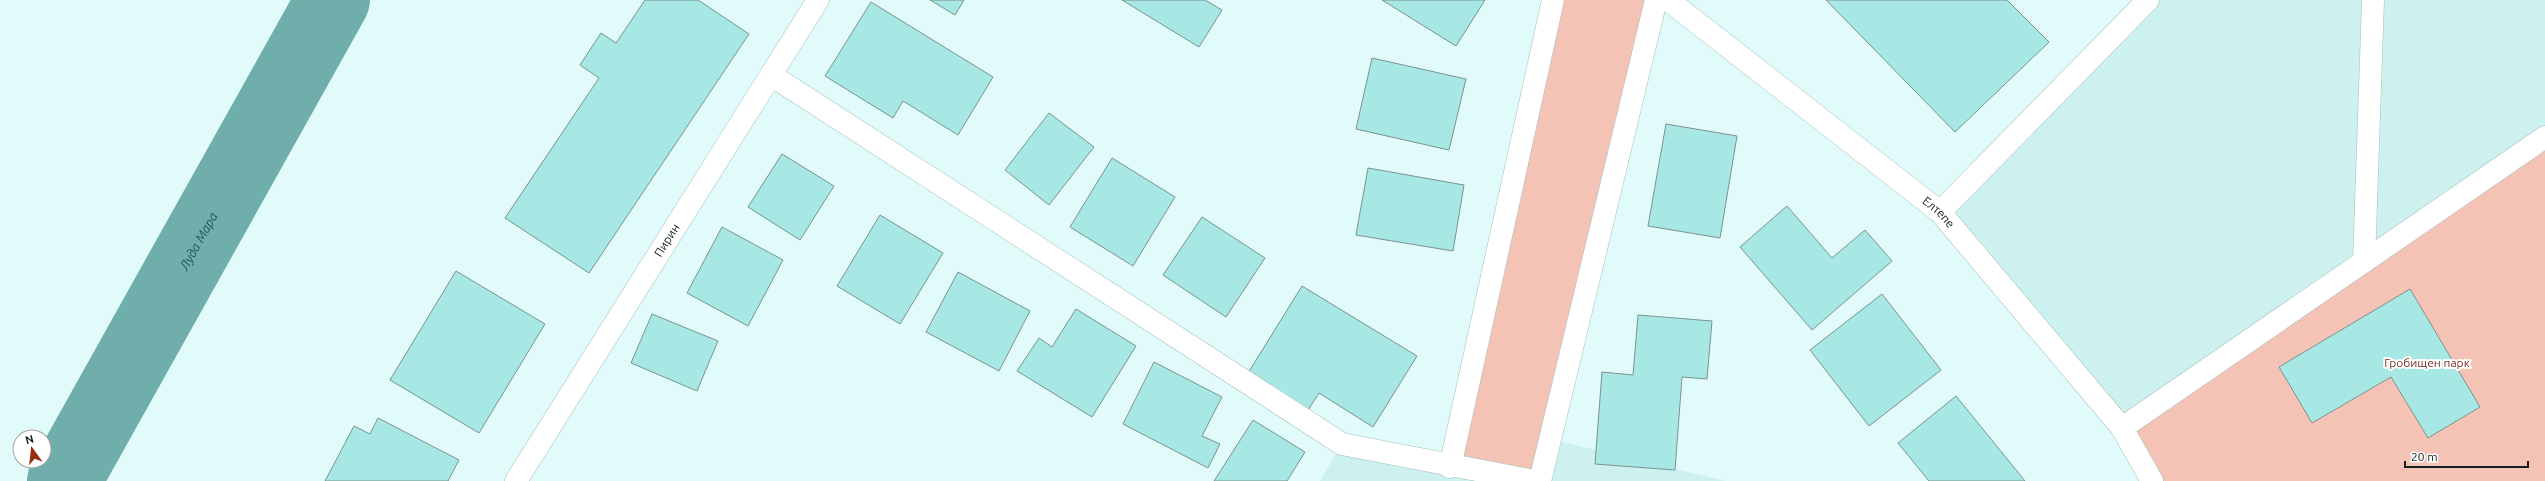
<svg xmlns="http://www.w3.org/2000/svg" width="2545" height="481" font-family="Ubuntu,sans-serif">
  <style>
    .built { fill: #ccf1ef }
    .green { fill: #f5c3b5 }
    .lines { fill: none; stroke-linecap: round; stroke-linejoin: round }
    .river { stroke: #6faeab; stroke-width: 74 }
    .building { fill: #a7e7e4; stroke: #7a9392 }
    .lane-casing { stroke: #a5bfbe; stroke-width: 23 }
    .street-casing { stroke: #a5bfbe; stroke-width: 23 }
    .secondary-casing { stroke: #a5bfbe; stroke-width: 23 }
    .lane { stroke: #fff; stroke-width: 22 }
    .street { stroke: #fff; stroke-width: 22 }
    .secondary { stroke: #fff; stroke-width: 22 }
    .labels { text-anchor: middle; stroke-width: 4; stroke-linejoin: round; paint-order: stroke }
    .street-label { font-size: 12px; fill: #141d1d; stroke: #fff }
    .park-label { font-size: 12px; fill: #733322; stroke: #fff }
    .water-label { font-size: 13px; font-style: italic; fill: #225856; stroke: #fff }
  </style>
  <rect width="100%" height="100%" fill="#e0fbf9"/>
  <!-- built -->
  <path class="built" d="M2148,0H2545V137L2122,428L1940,212Z
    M1549,439L1726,481H1540Z
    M1342,444L1534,481H1320Z"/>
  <!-- green -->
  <path class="green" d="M1553,0H1656L1540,481L1450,467Z
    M2545,137V481H2152L2122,428Z"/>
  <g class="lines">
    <!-- river -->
    <path class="river" id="s1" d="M64,481L333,0"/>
  </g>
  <!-- building -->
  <path class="building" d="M645,0H698L749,34L589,273L505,218L599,78L580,65L601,33L616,43Z
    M930,0H964L955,15Z
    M1122,0H1205L1222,10L1199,47Z
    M1382,0H1485L1456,46Z
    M1826,0H2007L2049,42L1955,132Z
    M871,2L993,77L958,135L903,101L893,118L825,76Z
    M1372,58L1466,79L1449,150L1356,129Z
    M1049,113L1094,147L1049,205L1005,170Z
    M1666,124L1737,136L1720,238L1648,226Z
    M782,154L834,186L800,240L748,207Z
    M1112,158L1175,197L1133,266L1070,227Z
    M1368,168L1464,185L1453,251L1356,235Z
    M1787,206L1832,258L1865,230L1892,261L1812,330L1740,247Z
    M880,215L943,253L900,324L837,286Z
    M1202,217L1265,258L1226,317L1163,275Z
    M722,227L783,260L748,326L687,293Z
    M456,271L545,324L479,433L390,380Z
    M958,272L1030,311L999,371L926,332Z
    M1302,286L1417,356L1373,427L1319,393L1305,415L1245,378Z
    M2410,289L2480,407L2428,438L2391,377L2312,423L2279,367Z
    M1882,294L1941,370L1869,426L1810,350Z
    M1076,309L1136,346L1092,417L1017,371L1039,338L1052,347Z
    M652,314L718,341L697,391L631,363Z
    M1638,315L1712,321L1707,379L1682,377L1675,470L1595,464L1602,372L1633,375Z
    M1154,362L1222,397L1202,436L1220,444L1208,468L1123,424Z
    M1956,396L2025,481H1929L1898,443Z
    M378,418L459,460L448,481H325L354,426L370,434Z
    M1253,420L1305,452L1287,481H1214Z"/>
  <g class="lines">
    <!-- lane casing -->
    <g class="lane-casing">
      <path id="lane" d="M2364,262L2373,0
        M2122,428L2545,137"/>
    </g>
    <!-- street casing -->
    <g class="street-casing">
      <g id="street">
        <path d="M771,75L1342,444L1534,481"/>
        <path d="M1940,212L2148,0"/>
        <path d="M1450,467L1553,0"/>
        <path id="s2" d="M516,481L818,0"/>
        <path d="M1540,481L1656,0"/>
      </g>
    </g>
    <!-- secondary casing -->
    <g class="secondary-casing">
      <g id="secondary">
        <path id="s3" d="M1668,0L1940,212L2122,428L2152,481"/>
      </g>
    </g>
    <!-- lane -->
    <use href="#lane" class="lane"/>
    <!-- street -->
    <use href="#street" class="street"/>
    <!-- secondary -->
    <use href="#secondary" class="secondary"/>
  </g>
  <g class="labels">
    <!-- street labels -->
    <g class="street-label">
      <text dy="4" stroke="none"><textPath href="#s3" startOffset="344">Елтепе</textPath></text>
      <text dy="4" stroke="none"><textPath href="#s2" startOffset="284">Пирин</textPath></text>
    </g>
    <!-- park labels -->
    <g class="park-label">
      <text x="2427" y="367">Гробищен парк</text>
    </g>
    <!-- water labels -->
    <g class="water-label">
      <text dy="5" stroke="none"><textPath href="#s1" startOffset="275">Луда Мара</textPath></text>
    </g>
  </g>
  <!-- north arrow -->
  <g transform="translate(32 449) rotate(345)"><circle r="19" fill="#ffffff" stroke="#a1a5a5"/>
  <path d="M0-3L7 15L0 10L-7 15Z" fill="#962f0f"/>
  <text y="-6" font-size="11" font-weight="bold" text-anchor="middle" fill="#141d1d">N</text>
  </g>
  <!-- scale -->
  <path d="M2405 461v6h123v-6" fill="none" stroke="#141d1d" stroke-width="2"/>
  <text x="2411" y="461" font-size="12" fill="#141d1d" stroke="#ffffff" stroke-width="3" paint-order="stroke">20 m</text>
</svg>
